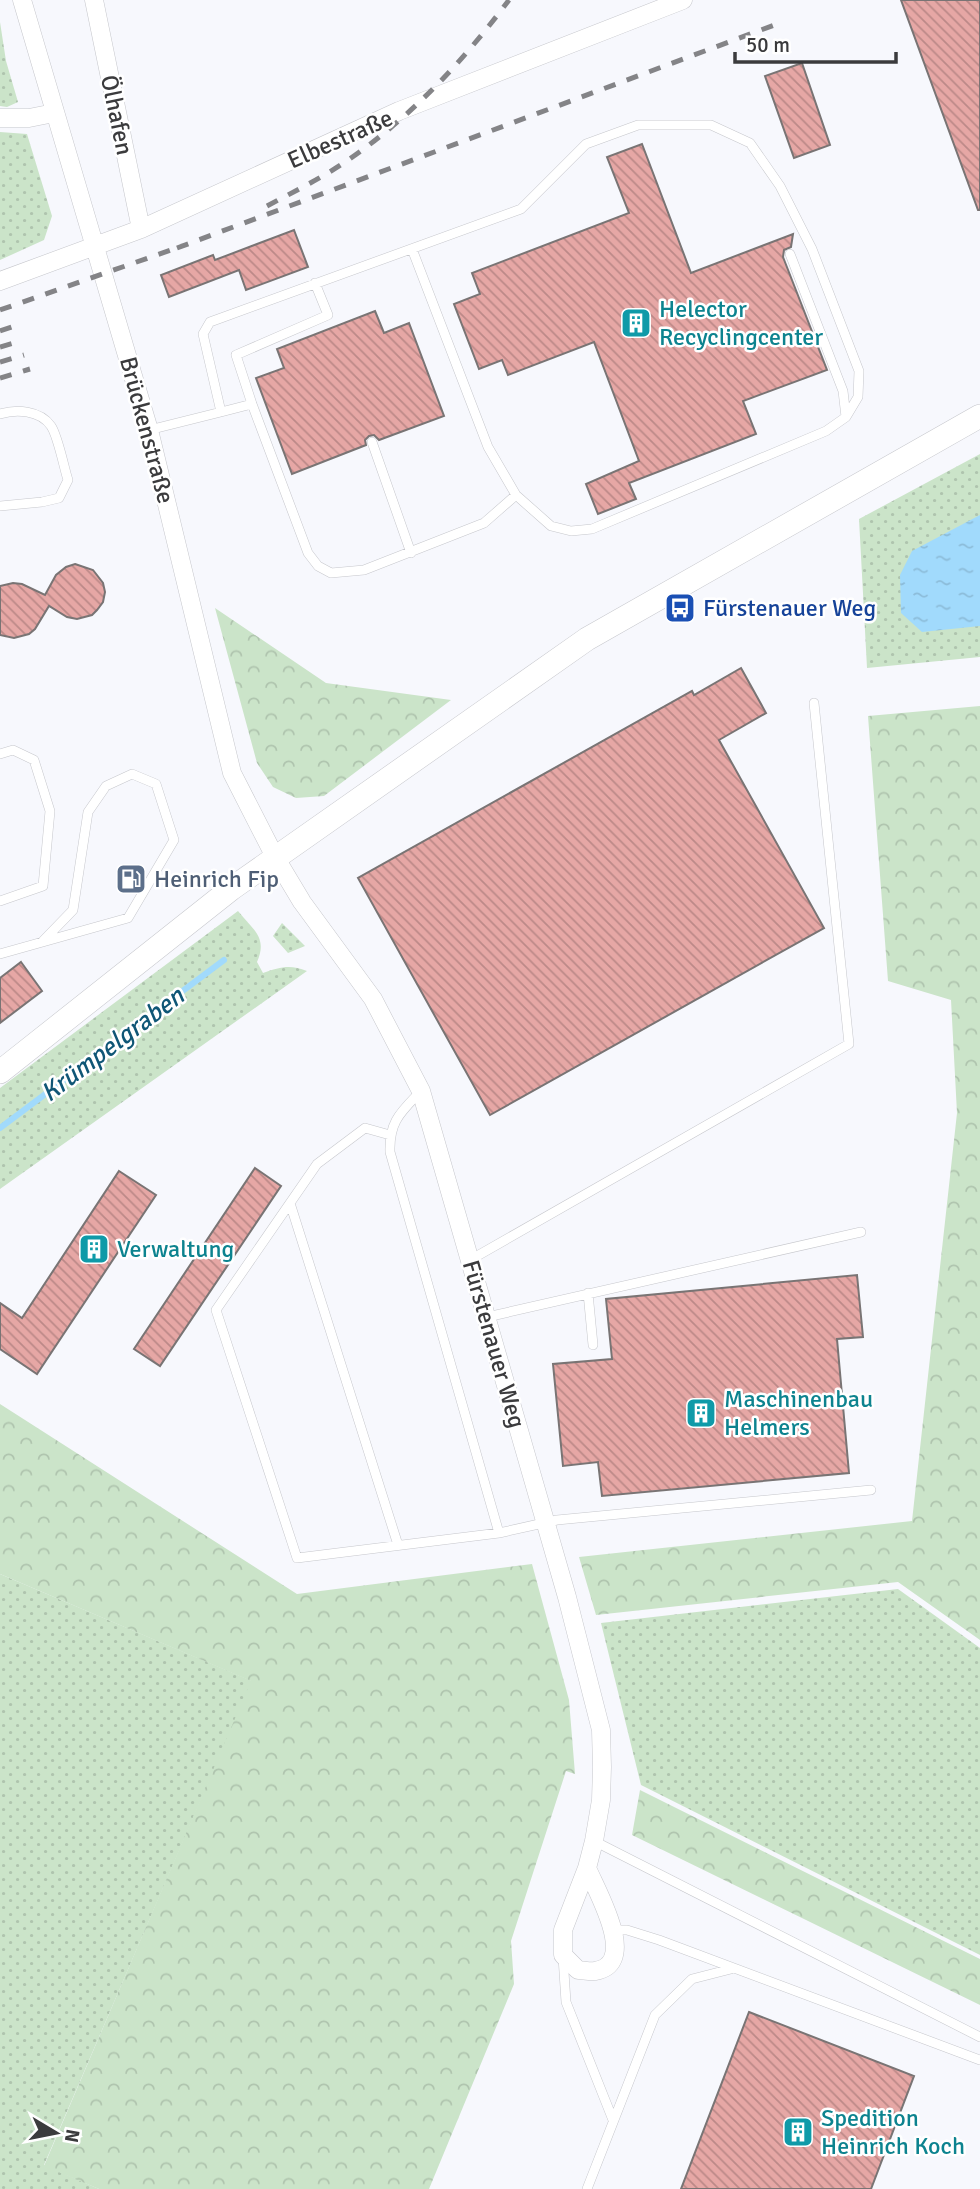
<svg xmlns="http://www.w3.org/2000/svg" width="980" height="2189" font-family="Signika,sans-serif">
  <style>
    .grass { fill: url(#grass-dots) }
    .forest { fill: url(#forest-crowns) }
    .water { fill: url(#water-ripples) }
    .lines { fill: none; stroke-linecap: round; stroke-linejoin: round }
    .stream { stroke: #a1dafc; stroke-width: 6 }
    .building { fill: url(#building-back-hatch); stroke: #797474; stroke-width: 2 }
    .service-casing { stroke: #c6c7cc; stroke-width: 10 }
    .minor-casing { stroke: #c6c7cc; stroke-width: 19 }
    .tertiary-casing { stroke: #c6c7cc; stroke-width: 24 }
    .service { stroke: #fff; stroke-width: 9 }
    .minor { stroke: #fff; stroke-width: 18 }
    .tertiary { stroke: #fff; stroke-width: 23 }
    .rail { stroke: #848487; stroke-width: 5; stroke-dasharray: 12 12; stroke-linecap: butt }
    .labels { text-anchor: middle; stroke-width: 5; stroke-linejoin: round; paint-order: stroke }
    .street-label { font-size: 24px; fill: #3b3b3d; stroke: #fff }
    .culture-label { font-size: 24px; fill: #0d838f; stroke: #fff; text-anchor: start }
    .transit-label { font-size: 24px; fill: #164399; stroke: #fff; text-anchor: start }
    .service-label { font-size: 24px; fill: #4e5e75; stroke: #fff; text-anchor: start }
    .water-label { font-size: 26px; font-style: italic; fill: #0f5676; stroke: #fff }
  </style>
  <defs>
    <pattern id="grass-dots" width="8" height="8" patternUnits="userSpaceOnUse" patternTransform="scale(1.75)"><rect width="8" height="8" fill="#cbe4c9"/><path d="M2 2h.1M6 6h.1" fill="none" stroke="#afc4ae" stroke-width="1.8" stroke-linecap="round"/></pattern>
    <pattern id="forest-crowns" width="20" height="18" patternUnits="userSpaceOnUse" patternTransform="scale(1.75)"><rect width="20" height="18" fill="#cbe4c9"/><path d="M2 6a3 3 0 1 1 6 0M12 15a3 3 0 1 1 6 0" fill="none" stroke="#afc4ae"/></pattern>
    <pattern id="water-ripples" width="26" height="14" patternUnits="userSpaceOnUse" patternTransform="scale(1.75)"><rect width="26" height="14" fill="#a1dafc"/><path d="M2 4q2-2 4 0t4 0M15 11q2-2 4 0t4 0" fill="none" stroke="#8cbcd9"/></pattern>
    <pattern id="building-back-hatch" width="6" height="6" patternUnits="userSpaceOnUse" patternTransform="scale(1.75)"><rect width="6" height="6" fill="#e6a7a5"/><path d="M-1 5l2 2M0 0l6 6M5-1l2 2" fill="none" stroke="#bc8988"/></pattern>
  </defs>
  <rect width="100%" height="100%" fill="#f7f8fd"/>
  <!-- grass -->
  <path class="grass" d="M0,22L6,61L18,102L7,107L0,106Z
    M0,132L27,134L52,216L44,240L0,260Z
    M980,454V657L867,668L859,519Z
    M238,911C253,930 268,937 257,962L263,973C280,967 290,964 307,971L0,1189V1088Z
    M282,923L305,946L288,953L273,936Z
    M0,1574L252,1681L44,2165L99,2189H0Z
    M898,1589L980,1648V1955L641,1785L601,1623Z"/>
  <!-- forest -->
  <path class="forest" d="M215,608L326,683L451,700L324,796L296,798L273,787L257,763Z
    M980,706V1640L898,1582L596,1615L579,1557L912,1521L957,1113L951,1000L888,981L868,716Z
    M0,1404L297,1594L532,1564L569,1700L575,1774L566,1771L511,1941L514,1984L429,2189H99L44,2166L251,1681L0,1574Z
    M640,1790L980,1959V2005L632,1835Z"/>
  <!-- water -->
  <path class="water" d="M980,515V626L922,632L901,613L900,575L912,551Z"/>
  <g class="lines">
    <!-- stream -->
    <path class="stream" d="M0,1128L224,960"/>
  </g>
  <!-- building -->
  <path class="building" d="M901,0H980V210H978Z
    M802,63L830,145L794,158L765,76Z
    M642,144L691,273L793,234L791,247L784,250L783,257L827,370L743,401L756,434L629,483L636,499L598,514L586,484L639,461L594,342L508,375L502,360L479,369L454,304L480,294L472,273L629,213L607,157Z
    M294,230L308,267L246,290L239,270L169,297L161,275L213,255L215,260Z
    M375,311L384,333L409,323L444,416L379,440L374,435L369,436L365,440L366,445L292,474L256,378L284,368L277,349Z
    M75,564L93,570L103,583L105,592L103,602L97,610L92,615L77,619L67,617L49,606L35,629L29,634L14,638L0,635V586L13,583L22,584L45,595L56,575L66,567Z
    M741,668L766,713L719,740L824,928L490,1115L358,878L692,691L694,695Z
    M21,962L42,991L0,1023V978Z
    M255,1168L281,1186L160,1366L134,1349Z
    M119,1171L156,1195L37,1374L0,1349V1303L22,1318Z
    M857,1275L863,1337L837,1339L849,1473L602,1496L598,1462L563,1466L553,1364L612,1359L606,1299Z
    M749,2012L914,2076L871,2189H681Z"/>
  <g class="lines">
    <!-- service casing -->
    <g class="service-casing">
      <path id="service" d="M790,254L843,391L846,417
        M315,283L328,315L236,355L252,404L308,553L318,566L331,573L364,570L484,523L516,495
        M221,412L252,404
        M0,414C16,409 40,410 51,426C58,436 64,468 68,480L59,498L42,502L0,506
        M149,430L221,412L203,334L210,322L521,209L586,144L638,125H711L750,143L780,186L812,249L859,371L858,397L846,417L826,431L592,529L571,531L551,526L516,495L488,447L412,249
        M372,442L411,553
        M0,754L13,750L34,760L50,811L43,886L0,901
        M0,954L128,918L174,840L156,784L132,774L106,786L88,812L73,910L43,941
        M421,1091C401,1112 389,1121 390,1152L499,1533
        M390,1135L365,1128L317,1164L216,1310L297,1558L499,1533L557,1520L871,1490
        M290,1203L398,1545
        M470,1260L849,1044L814,703
        M588,1293L593,1345
        M487,1317L861,1232
        M594,1841L980,2037
        M614,1930H627L659,1940L980,2060
        M563,1957L566,2002L613,2120
        M587,2189L655,2015L692,1979L731,1969"/>
    </g>
    <!-- minor casing -->
    <g class="minor-casing">
      <path id="minor" d="M22,0L149,430L232,773L275,857L302,902L373,999L421,1091L567,1597L601,1730L602,1767L601,1800L594,1841L587,1868L563,1930V1955L578,1970C583,1970 590,1972 595,1971C640,1964 596,1890 587,1868
        M94,0L141,229
        M0,118H29L54,113
        M0,281L141,229L399,111L683,0"/>
    </g>
    <!-- tertiary casing -->
    <g class="tertiary-casing">
      <path id="tertiary" d="M0,1072L231,889L587,639L980,416"/>
    </g>
    <!-- service -->
    <use href="#service" class="service"/>
    <!-- minor -->
    <use href="#minor" class="minor"/>
    <!-- tertiary -->
    <use href="#tertiary" class="tertiary"/>
    <!-- rail -->
    <path class="rail" d="M267,206C295,191 324,177 351,158C413,115 464,60 509,0
      M177,248L777,24
      M0,310L185,245
      M0,331L15,326
      M0,347L21,341
      M0,362L24,355
      M0,378L30,369"/>
  </g>
  <!-- icons -->
  <defs>
    <g id="building-square" transform="scale(1.575)"><rect x="-9" y="-9" width="18" height="18" rx="4" fill="#0f9aa8" stroke="#fff"/><path d="M-4-6H4V6H1V3H-1V6H-4ZM-2.5-4.3h1.7v1.8h-1.7ZM.8-4.3h1.7v1.8H.8ZM-2.5-1h1.7V.8h-1.7ZM.8-1h1.7V.8H.8Z" fill="#fff"/></g>
    <g id="bus-square" transform="scale(1.575)"><rect x="-9" y="-9" width="18" height="18" rx="4" fill="#1a4fb4" stroke="#fff"/><path d="M-5-6H5V4H4V6H2V4H-2V6H-4V4H-5ZM-3.5-4V0h7V-4ZM-3.5 1.2v1.5H-2V1.2ZM2 1.2v1.5H3.5V1.2Z" fill="#fff"/></g>
    <g id="fuel-square" transform="scale(1.575)"><rect x="-9" y="-9" width="18" height="18" rx="4" fill="#5c6f8a" stroke="#fff"/><path d="M-5.5-6h7V0h2V4h1.3V-2.5L3-4.5l.8-.8L6-3V5H2.5V1h-1V6h-7ZM-4.2-4.7v3.2H.2V-4.7Z" fill="#fff"/></g>
  </defs>
  <g fill-rule="evenodd">
    <use href="#building-square" x="636" y="323"/>
    <use href="#bus-square" x="680" y="608"/>
    <use href="#fuel-square" x="131" y="879"/>
    <use href="#building-square" x="94" y="1249"/>
    <use href="#building-square" x="701" y="1413"/>
    <use href="#building-square" x="798" y="2132"/>
  </g>
  <g class="labels">
    <!-- street labels -->
    <g class="street-label">
      <text transform="translate(117 115) rotate(78)" y="8">Ölhafen</text>
      <text transform="translate(340 139) rotate(-24)" y="8">Elbestraße</text>
      <text transform="translate(147 430) rotate(75)" y="8">Brückenstraße</text>
      <text transform="translate(494 1344) rotate(74)" y="8">Fürstenauer Weg</text>
    </g>
    <!-- culture labels -->
    <g class="culture-label">
      <text x="659" y="317">Helector<tspan x="659" dy="28">Recyclingcenter</tspan></text>
      <text x="117" y="1257">Verwaltung</text>
      <text x="724" y="1407">Maschinenbau<tspan x="724" dy="28">Helmers</tspan></text>
      <text x="821" y="2126">Spedition<tspan x="821" dy="28">Heinrich Koch</tspan></text>
    </g>
    <!-- transit labels -->
    <g class="transit-label">
      <text x="703" y="616">Fürstenauer Weg</text>
    </g>
    <!-- service labels -->
    <g class="service-label">
      <text x="154" y="887">Heinrich Fip</text>
    </g>
    <!-- water labels -->
    <g class="water-label">
      <text transform="translate(112 1044) rotate(-37)" y="9">Krümpelgraben</text>
    </g>
  </g>
  <!-- north arrow -->
  <g transform="translate(56 2133) rotate(100)" stroke="#ffffff" stroke-width="5" paint-order="stroke">
  <path d="M0-5L12 26L0 18L-12 26Z" fill="#3b3b3d"/>
  <text y="-10" font-size="19" font-weight="bold" text-anchor="middle" fill="#3b3b3d">N</text>
  </g>
  <!-- scale -->
  <path d="M735 52v10h161v-10" fill="none" stroke="#3b3b3d" stroke-width="3.5"/>
  <text x="746" y="52" font-size="21" fill="#3b3b3d" stroke="#ffffff" stroke-width="5" paint-order="stroke">50 m</text>
</svg>
